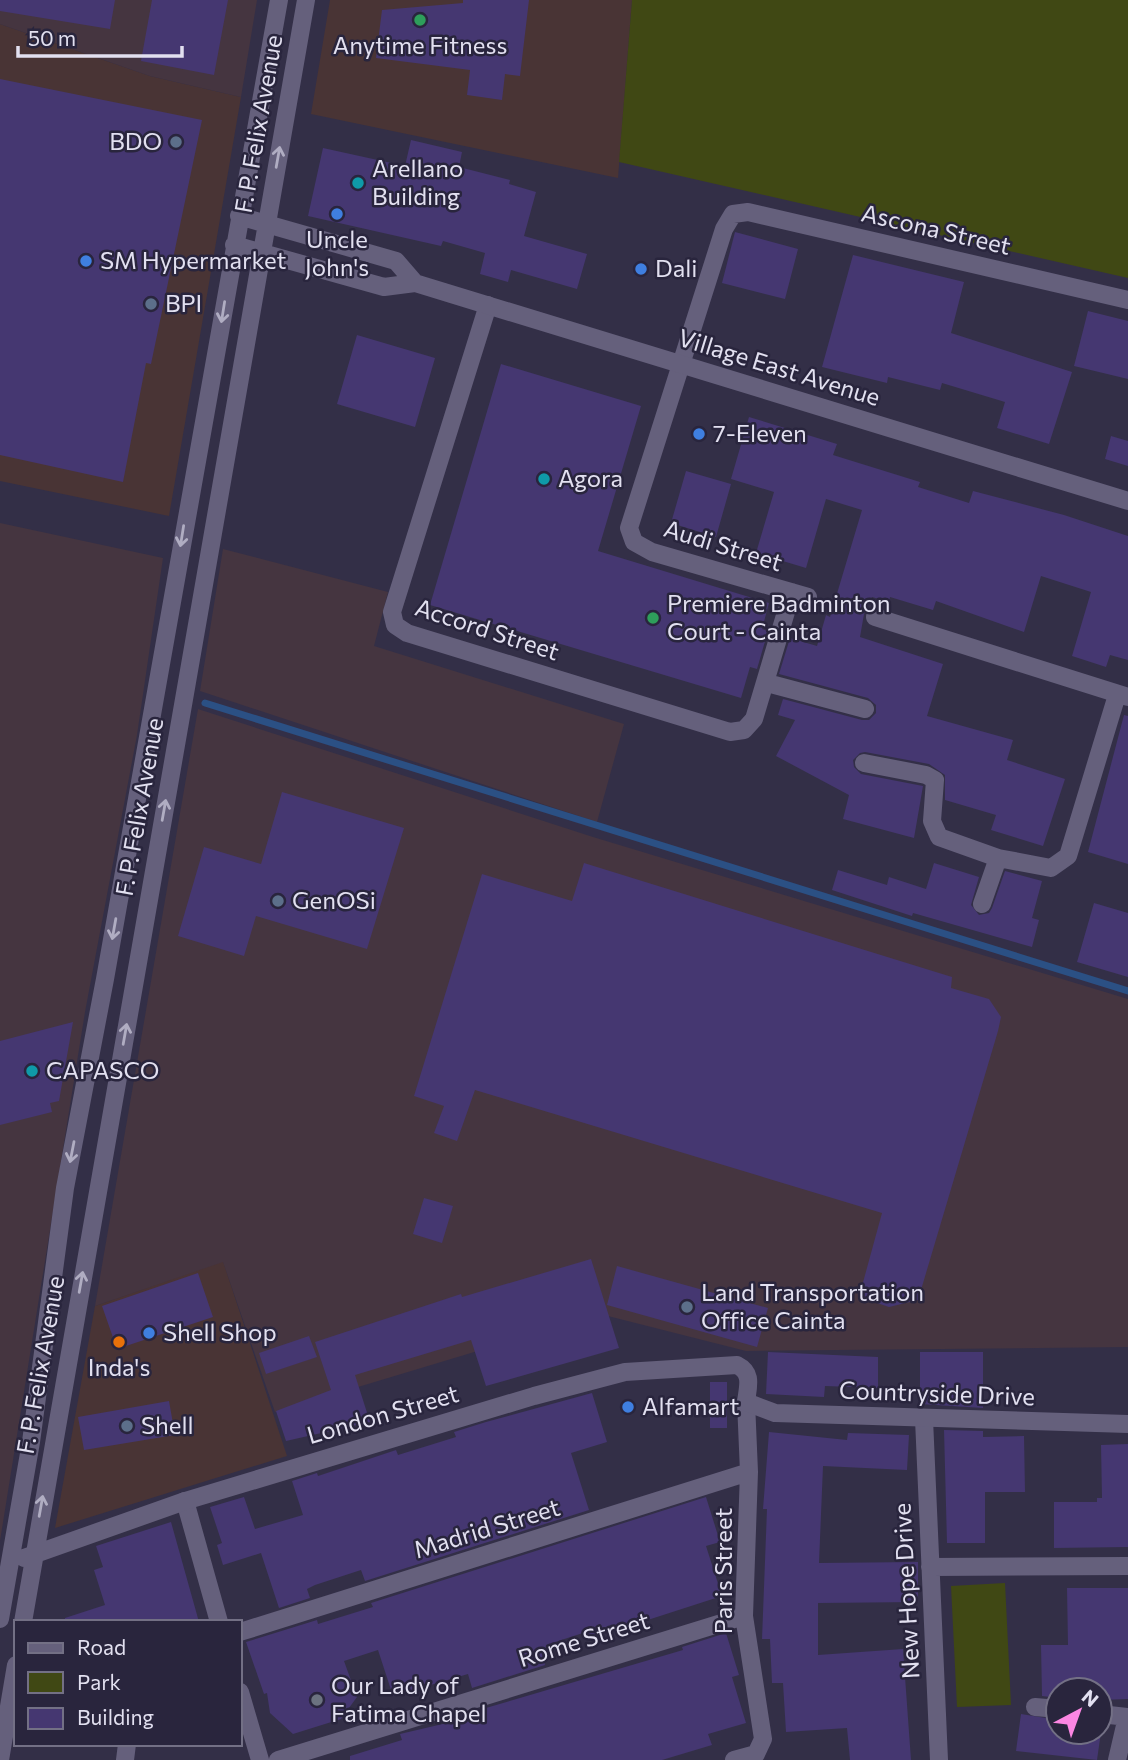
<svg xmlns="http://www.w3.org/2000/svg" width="1128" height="1760" font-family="Commissioner,sans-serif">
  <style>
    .commercial { fill: #493435 }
    .industrial { fill: #453540 }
    .green { fill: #404814 }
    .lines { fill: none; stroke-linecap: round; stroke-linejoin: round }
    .stream { stroke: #2b5084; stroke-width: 7 }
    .building { fill: #453771 }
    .street { stroke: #65607c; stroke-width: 18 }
    .secondary { stroke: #65607c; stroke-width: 18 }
    .oneway { stroke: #b0adc2 }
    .leisure-dot { fill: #2e9e5b; stroke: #29253d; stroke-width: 2.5 }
    .service-dot { fill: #5c6f8a; stroke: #29253d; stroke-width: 2.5 }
    .culture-dot { fill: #0f9aa8; stroke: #29253d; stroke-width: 2.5 }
    .shop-dot { fill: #3f7fe0; stroke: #29253d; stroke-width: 2.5 }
    .food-dot { fill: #e8710a; stroke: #29253d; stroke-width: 2.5 }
    .worship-dot { fill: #6b7280; stroke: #29253d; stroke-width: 2.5 }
    .labels { text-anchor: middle; stroke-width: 5; stroke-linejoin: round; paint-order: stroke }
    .poi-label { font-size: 24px; fill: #e2e0f0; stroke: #29253d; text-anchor: start }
    .street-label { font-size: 24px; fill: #e2e0f0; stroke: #29253d }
  </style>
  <rect width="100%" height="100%" fill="#332f47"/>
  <!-- commercial -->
  <path class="commercial" d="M330,0H632L618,178L311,114Z
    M0,24L150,76L241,97L169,516L0,481Z
    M223,1261L287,1456L55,1528L95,1306Z"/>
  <!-- industrial -->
  <path class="industrial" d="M0,0H257L241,97L150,76L0,24Z
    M0,523L163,558L137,735L85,1012L0,1541Z
    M223,549L388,592L374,646L624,724L597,822L200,691Z
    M198,709L593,837L1128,999V1347L746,1351L600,1314L275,1412L223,1262L95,1306Z"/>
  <!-- green -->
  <path class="green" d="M632,0H1128V278L619,162Z
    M1005,1583L1011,1705L957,1707L951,1586Z"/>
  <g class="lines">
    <!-- stream -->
    <path class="stream" d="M205,703L1128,991"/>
  </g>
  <!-- building -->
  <path class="building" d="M0,0H115L110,29L0,11Z
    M152,0H228L214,75L141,61Z
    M463,0H529L520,76L505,74L502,100L467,95L470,70L376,58L382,10L463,3Z
    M0,79L202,120L151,364L146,363L123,482L0,455Z
    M411,140L462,152L459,167L510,180L509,184L536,192L524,236L587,254L577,289L511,270L508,282L480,274L485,253L443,241L441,246L308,216L323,148L405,166Z
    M735,232L798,249L785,299L722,283Z
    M853,255L964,282L951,333L1072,372L1049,444L997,428L1005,402L942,383L940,390L888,377L887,383L822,367Z
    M1088,311L1128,321V379L1074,366Z
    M357,335L435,358L415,427L337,404Z
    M501,364L641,406L598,551L769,603L762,629L768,631L757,669L750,667L741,698L430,605Z
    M749,417L837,444L833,455L920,482L918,487L969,503L973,491L1064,515L1128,536V660L1110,655L1106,667L1072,656L1091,592L1041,576L1024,632L936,601L933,610L890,597L889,602L872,597L864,614L860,637L943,664L927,716L1013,740L1007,760L1065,779L1043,846L991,830L996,815L945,800V775L929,764L865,752L860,753L853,760L854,767L861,774L923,786L914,838L843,819L849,795L776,756L795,720L778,715L783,699L862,720H869L876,713V705L868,698L779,674L790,638L817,646L826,615L830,617L862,510L826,499L806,568L756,553L774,492L731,479Z
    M1111,436L1128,441V466L1105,459Z
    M686,471L731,484L716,537L671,523Z
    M1124,715L1128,716V864L1088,852Z
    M282,792L404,828L367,949L256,916L244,956L178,936L204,847L261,864Z
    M584,863L952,977L951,988L989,999L1001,1017L998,1031L918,1300L889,1307L859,1297L882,1213L475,1090L457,1141L434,1133L444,1106L414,1096L482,874L572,901Z
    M934,863L979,877L971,905L979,915L989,913L992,908L1005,871L1042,881L1032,918L1039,920L1032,947L913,913L912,916L832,890L838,870L887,885L889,877L926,889Z
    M1094,903L1128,913V977L1077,962Z
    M73,1022L59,1101L50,1103L52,1112L0,1125V1041Z
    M424,1198L453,1206L442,1243L413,1234Z
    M591,1259L619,1348L486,1386L471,1340L355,1375L370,1422L286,1441L276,1411L331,1390L315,1342L461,1294L462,1297Z
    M617,1266L768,1308L757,1347L607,1305Z
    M198,1273L213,1317L117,1349L102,1306Z
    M309,1336L317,1357L266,1374L259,1353Z
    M768,1352L878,1357V1388L825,1386L824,1397L766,1394Z
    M920,1352H983V1408L920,1404Z
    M710,1382H727V1428H710Z
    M592,1393L607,1442L571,1453L589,1510L365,1581L361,1570L315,1585L307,1589L310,1598L279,1608L261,1553L223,1565L217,1545L222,1543L210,1507L244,1497L255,1529L303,1515L292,1481L317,1473L318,1476L396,1450L398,1455L456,1437L454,1432L486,1422Z
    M169,1401L175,1435L84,1450L78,1417Z
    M944,1430L983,1431V1437L1024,1436L1025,1492H985V1543H947Z
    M769,1432L847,1440L848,1433L909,1435L907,1470L823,1466L819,1563L918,1562V1602L818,1603V1655L903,1649L911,1760H850L847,1728L786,1732L783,1683H772L770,1639H762L767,1509H763Z
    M1128,1444V1547L1054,1548V1502H1097V1498H1102L1101,1445Z
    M706,1497L720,1542L706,1546L722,1596L626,1627L587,1637L586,1632L546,1645L548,1652L542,1654L545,1665L472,1688L468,1674L393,1696L378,1650L344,1661L357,1697L341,1719L293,1734L270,1713L267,1693L264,1694L246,1642L317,1620L318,1624L373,1607L371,1603Z
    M171,1522L199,1622H65V1618L105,1605L94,1570L103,1567L96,1546Z
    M1067,1588H1128V1699L1100,1700V1690H1058V1698L1042,1696L1041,1645H1068Z
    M726,1633L739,1675L732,1677L746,1723L708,1734L712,1745L662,1760H350V1756L402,1740L400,1734L481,1715L479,1710L683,1650L682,1647Z
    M1021,1714L1058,1720V1732H1101L1097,1760L1016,1751Z"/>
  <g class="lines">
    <!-- street -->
    <path class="street" d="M488,305L392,612L395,625L407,633L730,732L744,730L754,719L792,592
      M808,597L652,552L634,542L629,528L724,229L733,214L748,212L1128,300
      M875,617L1128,697
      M767,683L865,709
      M864,763L926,775L935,780L932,821L939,837L998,858L1051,868L1068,856L1117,695
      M982,904L998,858
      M924,1419L939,1760
      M185,1501L219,1622
      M930,1567L1128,1566
      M240,1632L749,1472
      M240,1692L260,1760
      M1035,1707L1058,1709
      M1100,1714L1128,1717
      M125,1760L127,1744
      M278,1760L744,1616
      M734,1760L756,1754L763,1739L744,1616L749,1472L746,1402
      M1117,1760L1127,1717"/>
    <!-- secondary -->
    <path class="secondary" d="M239,216L396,261L415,283
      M234,245L384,287L415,283L1128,501
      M24,1558L185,1501L534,1396L625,1372L737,1365C753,1373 748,1386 746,1402L775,1413L1128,1424
      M0,1619L31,1442L65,1188L105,979L279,0
      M23,1622L306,0
      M0,1760L16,1665"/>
  </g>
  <!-- one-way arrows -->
  <defs><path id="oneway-shaft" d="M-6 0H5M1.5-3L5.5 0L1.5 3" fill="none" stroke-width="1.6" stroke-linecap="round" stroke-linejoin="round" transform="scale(1.75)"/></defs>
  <g class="oneway">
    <use href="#oneway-shaft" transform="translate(278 157) rotate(-80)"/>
    <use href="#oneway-shaft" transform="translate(223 312) rotate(99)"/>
    <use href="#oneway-shaft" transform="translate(182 536) rotate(99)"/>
    <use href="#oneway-shaft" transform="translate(164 810) rotate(-80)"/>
    <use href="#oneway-shaft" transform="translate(114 929) rotate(100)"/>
    <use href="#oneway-shaft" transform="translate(125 1034) rotate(-80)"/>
    <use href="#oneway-shaft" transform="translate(72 1152) rotate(101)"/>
    <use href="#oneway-shaft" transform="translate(81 1282) rotate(-80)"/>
    <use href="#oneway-shaft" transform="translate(41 1506) rotate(-80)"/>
  </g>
  <!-- markers -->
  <g class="leisure-dot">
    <circle cx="420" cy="20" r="7"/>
    <circle cx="653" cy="618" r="7"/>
  </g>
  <g class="service-dot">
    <circle cx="176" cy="142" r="7"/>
    <circle cx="151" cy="304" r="7"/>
    <circle cx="278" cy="901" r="7"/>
    <circle cx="687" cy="1307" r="7"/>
    <circle cx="127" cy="1426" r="7"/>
  </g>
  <g class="culture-dot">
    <circle cx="358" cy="183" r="7"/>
    <circle cx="544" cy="479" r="7"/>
    <circle cx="32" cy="1071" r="7"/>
  </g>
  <g class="shop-dot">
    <circle cx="337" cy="214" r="7"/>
    <circle cx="86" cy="261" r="7"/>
    <circle cx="641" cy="269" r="7"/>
    <circle cx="699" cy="434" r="7"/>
    <circle cx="149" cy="1333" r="7"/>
    <circle cx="628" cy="1407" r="7"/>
  </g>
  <circle class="food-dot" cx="119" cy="1342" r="7"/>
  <circle class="worship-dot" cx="317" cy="1700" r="7"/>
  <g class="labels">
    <!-- poi labels -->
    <g class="poi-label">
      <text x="420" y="54" text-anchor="middle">Anytime Fitness</text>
      <text x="162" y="150" text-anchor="end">BDO</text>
      <text x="372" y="177">Arellano<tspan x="372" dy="28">Building</tspan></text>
      <text x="337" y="248" text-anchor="middle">Uncle<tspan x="337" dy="28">John's</tspan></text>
      <text x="100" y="269">SM Hypermarket</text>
      <text x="655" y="277">Dali</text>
      <text x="165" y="312">BPI</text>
      <text x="713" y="442">7-Eleven</text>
      <text x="558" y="487">Agora</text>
      <text x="667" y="612">Premiere Badminton<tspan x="667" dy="28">Court - Cainta</tspan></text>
      <text x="292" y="909">GenOSi</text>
      <text x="46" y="1079">CAPASCO</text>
      <text x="701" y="1301">Land Transportation<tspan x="701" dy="28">Office Cainta</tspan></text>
      <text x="163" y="1341">Shell Shop</text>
      <text x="119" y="1376" text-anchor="middle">Inda's</text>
      <text x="642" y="1415">Alfamart</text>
      <text x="141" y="1434">Shell</text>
      <text x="331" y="1694">Our Lady of<tspan x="331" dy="28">Fatima Chapel</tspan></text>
    </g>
    <!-- street labels -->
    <g class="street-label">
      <text transform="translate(259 124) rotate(-80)" y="8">F. P. Felix Avenue</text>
      <text transform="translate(936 230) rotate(13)" y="8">Ascona Street</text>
      <text transform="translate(779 368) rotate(17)" y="8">Village East Avenue</text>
      <text transform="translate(723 546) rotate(17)" y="8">Audi Street</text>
      <text transform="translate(487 630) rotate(18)" y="8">Accord Street</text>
      <text transform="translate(140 807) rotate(-80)" y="8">F. P. Felix Avenue</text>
      <text transform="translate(41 1365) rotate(-80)" y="8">F. P. Felix Avenue</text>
      <text transform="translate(937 1394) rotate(2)" y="8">Countryside Drive</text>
      <text transform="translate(383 1415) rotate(-16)" y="8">London Street</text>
      <text transform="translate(487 1529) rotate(-17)" y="8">Madrid Street</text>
      <text transform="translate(724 1571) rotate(-90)" y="8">Paris Street</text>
      <text transform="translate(907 1591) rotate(-93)" y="8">New Hope Drive</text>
      <text transform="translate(584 1640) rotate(-17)" y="8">Rome Street</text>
    </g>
  </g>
  <!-- legend -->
  <rect x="14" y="1620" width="228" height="126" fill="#29253d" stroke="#737085" stroke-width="2"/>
  <rect x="28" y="1643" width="35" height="10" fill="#65607c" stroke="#737085" stroke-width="2"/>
  <text x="77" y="1655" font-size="21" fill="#e2e0f0">Road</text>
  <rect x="28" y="1672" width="35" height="21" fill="#404814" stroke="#737085" stroke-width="2"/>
  <text x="77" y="1690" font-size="21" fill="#e2e0f0">Park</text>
  <rect x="28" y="1708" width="35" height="21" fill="#453771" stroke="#737085" stroke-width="2"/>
  <text x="77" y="1725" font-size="21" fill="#e2e0f0">Building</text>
  <!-- north arrow -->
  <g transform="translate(1079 1711) rotate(41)"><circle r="33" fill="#29253d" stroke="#737085" stroke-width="2"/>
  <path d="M0-5L12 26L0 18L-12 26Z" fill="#fc86e3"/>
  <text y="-10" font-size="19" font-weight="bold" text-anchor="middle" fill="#e2e0f0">N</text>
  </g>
  <!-- scale -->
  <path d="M18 46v10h164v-10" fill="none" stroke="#e2e0f0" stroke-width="3.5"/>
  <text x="28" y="46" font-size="21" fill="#e2e0f0" stroke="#29253d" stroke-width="5" paint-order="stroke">50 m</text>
</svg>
